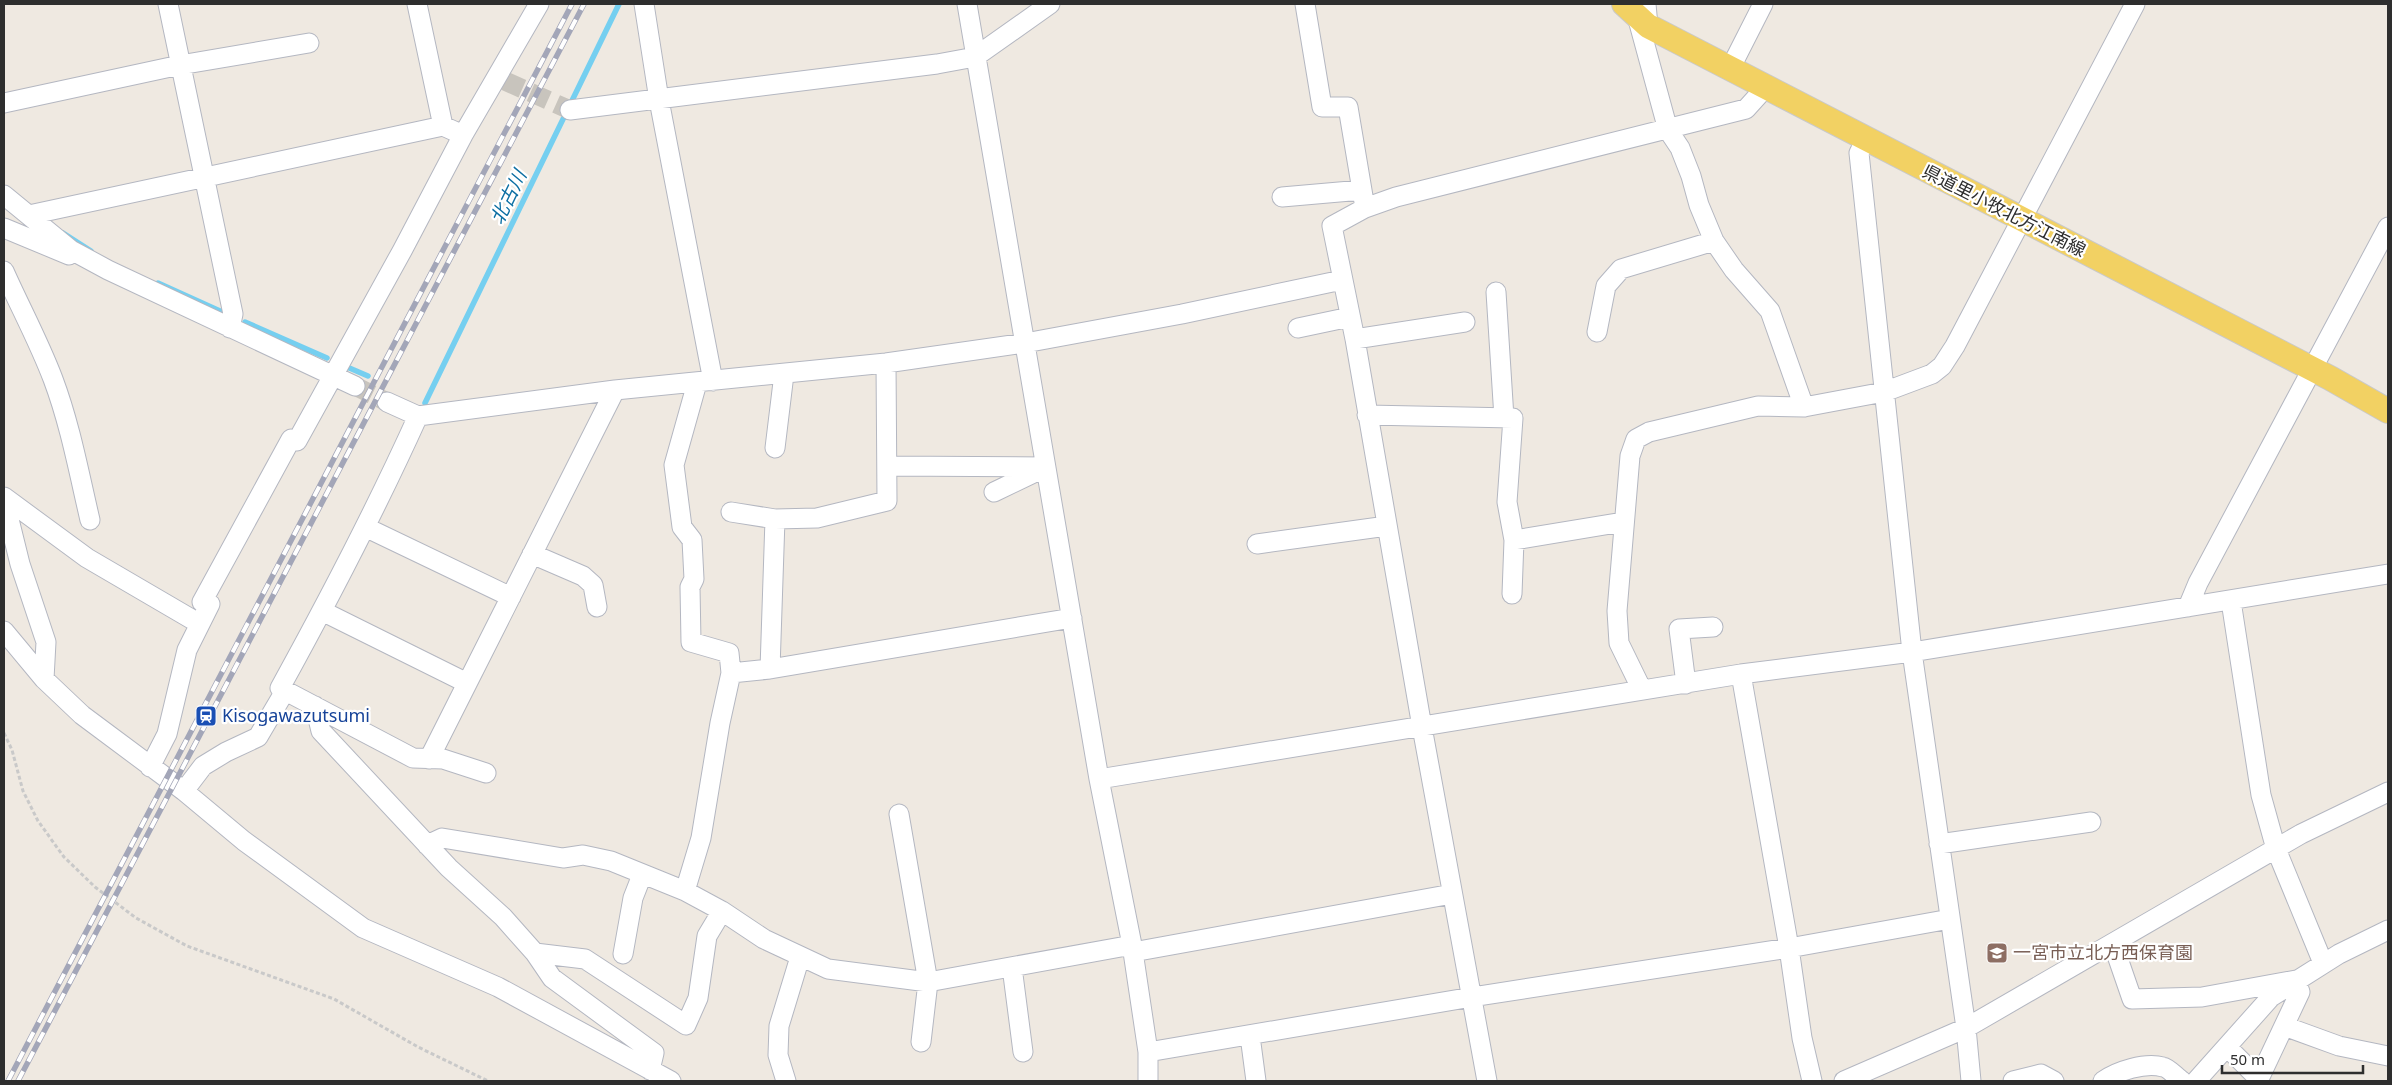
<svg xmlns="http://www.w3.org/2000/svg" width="2392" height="1085" font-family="'Noto Sans','Noto Sans JP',sans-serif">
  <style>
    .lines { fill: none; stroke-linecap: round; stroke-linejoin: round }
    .stream { stroke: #75cff0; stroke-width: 5.5 }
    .minor-tunnel { stroke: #c8c4bd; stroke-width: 19; stroke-dasharray: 19 9; stroke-linecap: butt }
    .minor-casing { stroke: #b4b7c1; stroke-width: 21 }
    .major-casing { stroke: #c9c9c9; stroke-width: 26 }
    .path { stroke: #c9c9c9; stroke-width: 3; stroke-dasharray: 4 2.5; stroke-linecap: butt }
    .minor { stroke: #fff; stroke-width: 19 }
    .major { stroke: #f2d163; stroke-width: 24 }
    .rail-casing { stroke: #a3a6b8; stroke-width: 5.5 }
    .rail { stroke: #fff; stroke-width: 4; stroke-dasharray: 11; stroke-linecap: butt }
    .labels { text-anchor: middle; stroke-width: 4.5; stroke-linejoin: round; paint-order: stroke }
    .street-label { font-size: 18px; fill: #2e2e2e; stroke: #fff }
    .transit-label { font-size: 18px; fill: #164399; stroke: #fff; text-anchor: start }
    .education-label { font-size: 18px; fill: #785e54; stroke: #fff; text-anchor: start }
    .water-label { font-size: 19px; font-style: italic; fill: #0d6fa3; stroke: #fff }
  </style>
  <rect width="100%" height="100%" fill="#efe9e1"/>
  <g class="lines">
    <!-- stream -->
    <path class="stream" d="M63,233L91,251
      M158,283L220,311
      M245,322L327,358
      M347,367L368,376
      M425,403L619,4"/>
    <!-- minor-tunnel -->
    <path class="minor-tunnel" d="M505,81L570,110
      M355,386L387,402"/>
    <!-- minor casing -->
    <g class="minor-casing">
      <path id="minor" d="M168,4L233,314L230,328
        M417,4L443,126
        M644,4L659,100L713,381
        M967,4L1099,779L1132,945L1148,1052V1081
        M1305,4L1322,107H1348L1365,208L1332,226L1355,339L1422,727L1487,1081
        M1646,4L1648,26
        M1637,16L1668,130L1680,148L1691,176L1699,205L1714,241L1734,270L1770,311L1804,407
        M1730,69L1763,4
        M4,103L180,65L309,43
        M570,110L937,64L975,57L1050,4
        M1866,139L1859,153L1912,652L1966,1028L1971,1081
        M4,195L71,250L108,270L355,386
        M1282,197L1362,190
        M1365,208L1396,197L1746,109L1765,88
        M29,215L443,126L463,135
        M4,228L69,255
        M4,271C20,307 39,342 53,379C70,424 79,473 90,520
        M1496,292L1504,418
        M1298,328L1350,317
        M1597,332L1606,286L1621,269L1714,241
        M1355,339L1465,322
        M697,383L674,465L682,527L692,540L694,579L690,587L691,642L729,653L731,673
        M387,402L418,416L615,390L886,363L1025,343L1182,314L1342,280
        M1367,415L1513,418L1507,502L1514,540L1512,594
        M418,416C376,509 329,599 280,688L413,758L443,759L486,773
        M775,448L784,374
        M887,466L1046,467L994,492
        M4,497L87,558L200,624L210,604L202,602L291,439L297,441L402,251L463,135L539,4
        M4,499L20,564L46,642L44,679
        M731,512L775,519
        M365,527L511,597
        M1514,540L1623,522
        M1257,544L1387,526
        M532,554L583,576L593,585L597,607
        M2231,601L2261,795L2276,849L2323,963
        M2188,607L2198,583L2388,227
        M322,611L467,683
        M1072,618L770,669L731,673L720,723L701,838L685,891L722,911L764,939L828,969L928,982L1132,945
        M4,631L44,679L82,715L184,791L244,841L363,928L498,987L671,1081
        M770,669L775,519L817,518L887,501L886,363
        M1741,674L1789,948L1802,1038L1812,1081
        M1686,684L1679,629L1713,627
        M1642,690L1619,643L1617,611L1630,456L1636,439L1649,432L1758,406L1804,407L1884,392L1932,374L1942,366L1955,346L2135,4
        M315,706L321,731L449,868L503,917L535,953L552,978L654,1053L650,1070
        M429,759L615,390
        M150,767L167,734L187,650L200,624
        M1099,779L1741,674L1912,652L2388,574
        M184,791L203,766L226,752L258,737L285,691
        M899,814L928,982L921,1042
        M1939,844L2091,822
        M427,845L442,838L563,858L583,855L611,861L685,891
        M2113,944L2132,999L2202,997L2296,980L2300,992L2258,1081
        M1133,952L1452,894
        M535,953L585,959L686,1025L698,998L707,936L722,911
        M623,954L633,898L642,875
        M1012,967L1023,1052
        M2284,1026L2339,1046L2388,1056
        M1250,1036L1256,1081
        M2227,1047L2259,1079
        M1148,1052L1472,997L1789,948L1950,919
        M786,1081L778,1055L779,1026L800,957
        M1844,1081L1966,1028L2301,834L2388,792
        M2013,1081L2041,1074L2054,1081
        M2103,1081C2117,1071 2145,1062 2163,1067C2169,1068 2176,1077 2182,1081
        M2196,1081L2271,997L2339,954L2388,930"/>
    </g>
    <!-- major casing -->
    <g class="major-casing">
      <path id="major" d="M1624,4L1648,26L2330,378L2388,411"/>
    </g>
    <!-- path -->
    <path class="path" d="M4,733L12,750L23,791L38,821L64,857L95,887L136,918L187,946L334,999L418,1047L488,1081"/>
    <!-- minor -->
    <use href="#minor" class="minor"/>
    <!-- major -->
    <use href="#major" class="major"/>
    <!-- rail casing -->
    <g class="rail-casing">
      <path id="rail" d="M8,1081L572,4
        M18,1081L584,4"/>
    </g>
    <!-- rail -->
    <use href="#rail" class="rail"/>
  </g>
  <!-- icons -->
  <defs>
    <g id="station-square" transform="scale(1.125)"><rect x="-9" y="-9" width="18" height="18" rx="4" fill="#1a4fb4" stroke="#fff"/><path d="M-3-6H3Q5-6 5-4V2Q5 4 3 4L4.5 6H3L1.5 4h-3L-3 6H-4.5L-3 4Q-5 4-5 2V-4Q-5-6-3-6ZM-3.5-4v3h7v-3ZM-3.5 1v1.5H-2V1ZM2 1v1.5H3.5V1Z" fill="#fff"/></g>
    <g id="school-square" transform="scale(1.125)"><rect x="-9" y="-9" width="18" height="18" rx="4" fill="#8d6e63" stroke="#fff"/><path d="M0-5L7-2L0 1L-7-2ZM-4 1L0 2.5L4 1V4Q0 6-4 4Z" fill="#fff"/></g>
  </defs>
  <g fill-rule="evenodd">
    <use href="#station-square" x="206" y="716"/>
    <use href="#school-square" x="1997" y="953"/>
  </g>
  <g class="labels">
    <!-- street labels -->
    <g class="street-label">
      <text transform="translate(2004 211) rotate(27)" y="6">県道里小牧北方江南線</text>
    </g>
    <!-- transit labels -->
    <g class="transit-label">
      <text x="222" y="722">Kisogawazutsumi</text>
    </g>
    <!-- education labels -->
    <g class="education-label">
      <text x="2013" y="959">一宮市立北方西保育園</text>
    </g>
    <!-- water labels -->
    <g class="water-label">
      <text transform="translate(508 197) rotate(-64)" y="7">北古川</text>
    </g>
  </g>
  <!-- border -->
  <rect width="2392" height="1085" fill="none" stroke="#2e2e2e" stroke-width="10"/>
  <!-- scale -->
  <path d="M2222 1065v8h141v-8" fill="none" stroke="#2e2e2e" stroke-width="2.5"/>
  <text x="2230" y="1065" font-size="15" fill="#2e2e2e" stroke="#ffffff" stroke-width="4" paint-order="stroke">50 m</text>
</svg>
